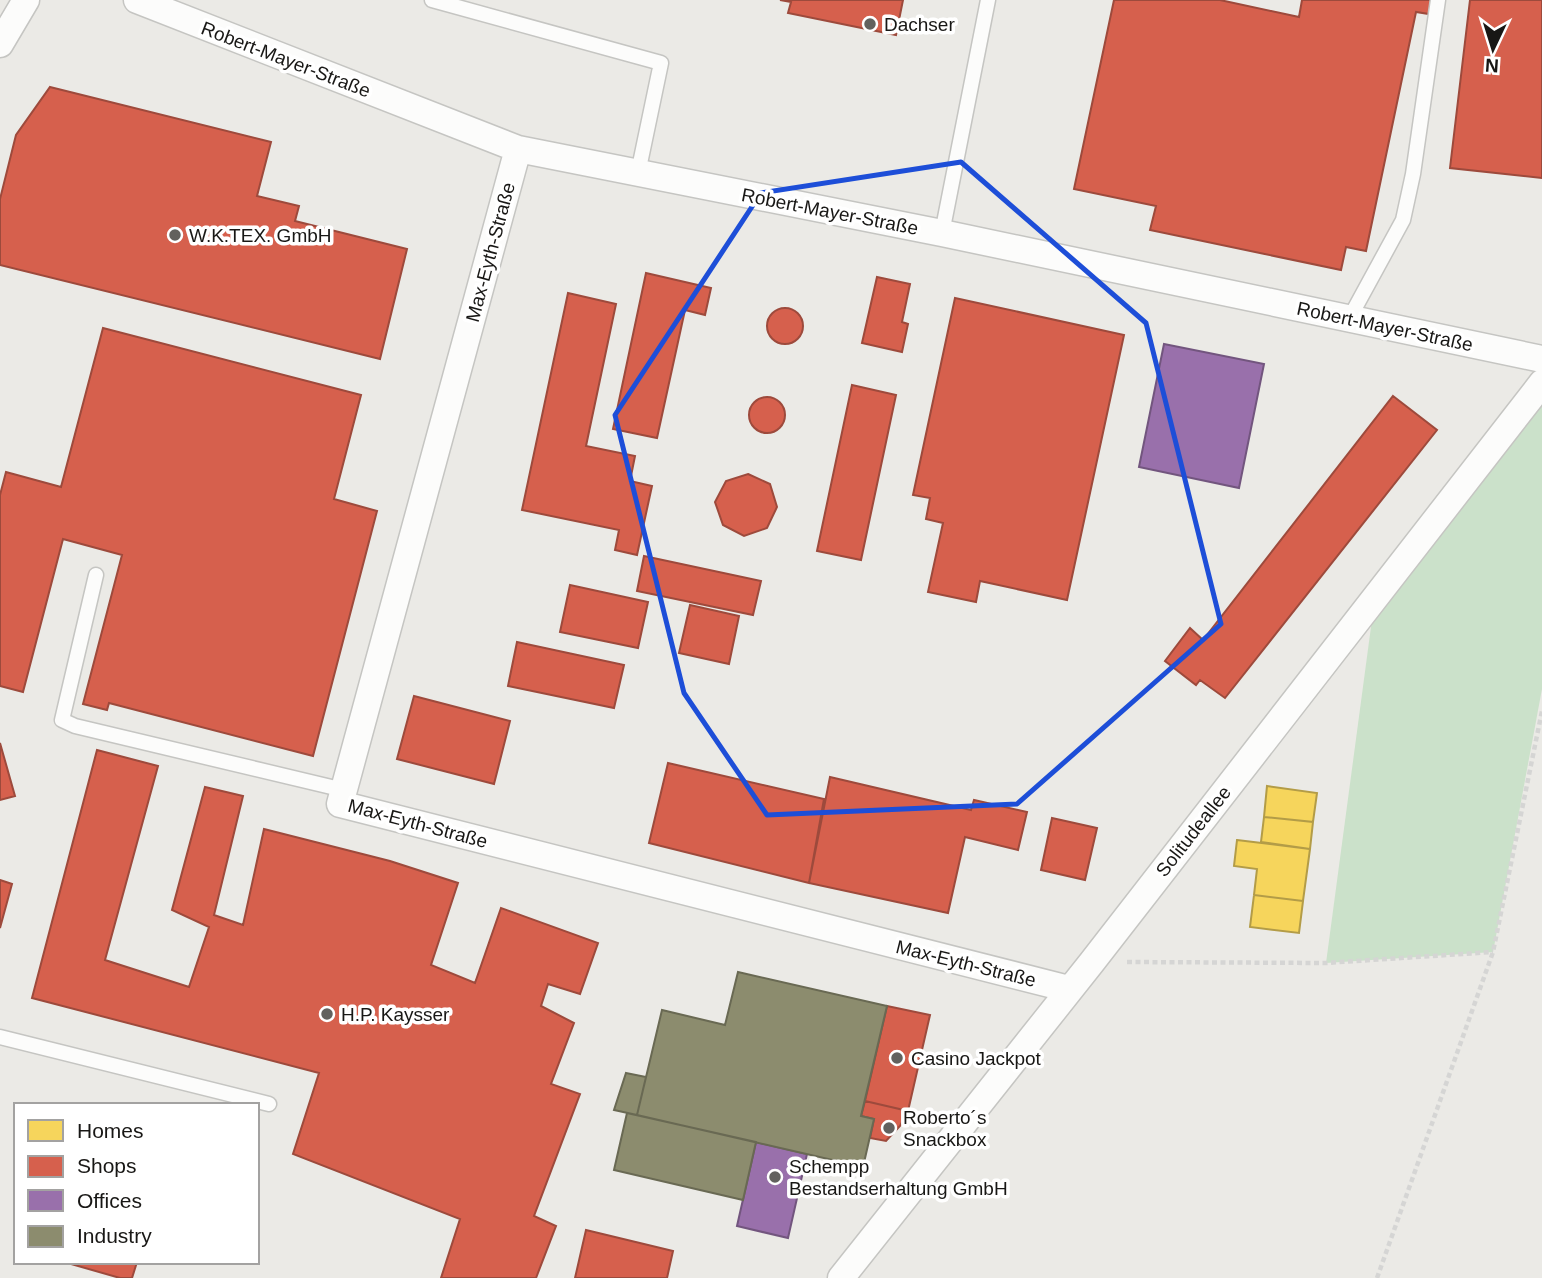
<svg xmlns="http://www.w3.org/2000/svg" width="1542" height="1278" font-family="Helvetica,sans-serif">
  <style>
    .green { fill: #cbe1ca }
    .homes { fill: #f6d55c; stroke: #b39c47; stroke-width: 2 }
    .shops { fill: #d6604d; stroke: #9d4a3c; stroke-width: 2 }
    .offices { fill: #9970ab; stroke: #72557e; stroke-width: 2 }
    .industry { fill: #8c8c6e; stroke: #696953; stroke-width: 2 }
    .lines { fill: none; stroke-linecap: round; stroke-linejoin: round }
    .service-casing { stroke: #c5c5c2; stroke-width: 17 }
    .minor-casing { stroke: #c5c5c2; stroke-width: 29 }
    .path { stroke: #d5d5d4; stroke-width: 4.5; stroke-dasharray: 5 3.5; stroke-linecap: butt }
    .service { stroke: #fcfcfb; stroke-width: 14 }
    .minor { stroke: #fcfcfb; stroke-width: 26 }
    .marked { fill: none; stroke: #1d4ed8; stroke-width: 5; stroke-linejoin: round }
    .poi-dot { fill: #62615e; stroke: #fff; stroke-width: 2.5 }
    .labels { text-anchor: middle; stroke-width: 7; stroke-linejoin: round; paint-order: stroke }
    .poi-label { font-size: 19px; fill: #181715; stroke: #fff; text-anchor: start }
    .street-label { font-size: 19px; fill: #181715; stroke: #fff }
  </style>
  <rect width="100%" height="100%" fill="#ebeae6"/>
  <!-- green -->
  <path class="green" d="M1542,383V689L1493,952L1326,963L1375,597Z"/>
  <!-- homes -->
  <path class="homes" d="M1267,786L1317,793L1313,822L1264,817Z
    M1264,817L1313,822L1310,849L1261,842Z
    M1237,840L1310,849L1303,901L1254,895L1257,869L1234,866Z
    M1254,895L1303,901L1299,933L1250,927Z"/>
  <!-- shops -->
  <path class="shops" d="M780,0H903L896,35L788,13L791,2Z
    M1114,0H1220L1299,17L1302,0H1432L1429,14L1416,12L1366,251L1346,247L1341,270L1150,230L1156,206L1074,189Z
    M1470,0H1542V178L1450,168Z
    M50,87L271,142L257,196L299,206L295,221L407,249L380,359L0,265V199L16,135Z
    M646,273L711,288L705,315L685,310L657,438L613,429Z
    M877,277L910,284L902,322L908,324L902,352L862,343Z
    M568,293L616,304L586,446L635,456L630,481L652,486L637,555L615,550L619,530L522,510Z
    M955,298L1124,335L1067,600L980,581L976,602L928,592L943,523L926,519L930,498L913,495Z
    M767 326a18 18 0 1 1 36 0a18 18 0 1 1-36 0Z
    M103,328L361,395L334,499L377,511L313,756L109,703L107,710L83,704L122,555L63,539L23,692L0,686V495L6,472L61,487Z
    M852,385L896,395L861,560L817,551Z
    M1393,396L1437,430L1225,698L1200,680L1196,685L1165,661L1190,628L1203,640Z
    M749 415a18 18 0 1 1 36 0a18 18 0 1 1-36 0Z
    M748,474L770,484L777,507L767,528L744,536L723,525L715,502L726,481Z
    M644,556L761,581L753,615L637,591Z
    M570,585L648,602L638,648L560,632Z
    M690,605L739,616L729,664L679,653Z
    M517,642L624,665L614,708L508,686Z
    M414,696L510,721L494,784L397,759Z
    M0,743L15,796L0,800Z
    M97,750L158,766L105,960L189,987L209,927L172,910L205,787L243,796L214,915L243,925L264,829L390,861L458,883L431,965L475,983L501,908L598,943L580,994L548,984L541,1006L574,1023L551,1084L580,1094L534,1216L556,1226L536,1278H441L460,1219L293,1154L319,1073L32,998Z
    M668,763L824,799L809,883L649,843Z
    M830,777L971,810L974,800L1027,812L1018,850L965,837L948,913L809,883Z
    M1052,818L1097,828L1085,880L1041,870Z
    M0,880L12,884L0,928Z
    M887,1006L930,1015L908,1111L865,1101Z
    M865,1101L908,1111L900,1126L886,1141L870,1138L874,1119L861,1116Z
    M586,1230L673,1251L667,1278H575Z
    M71,1262H137L132,1278H120L71,1264Z"/>
  <!-- offices -->
  <path class="offices" d="M1164,344L1264,364L1239,488L1139,467Z
    M756,1142L807,1154L788,1238L737,1226Z"/>
  <!-- industry -->
  <path class="industry" d="M738,972L887,1006L861,1116L874,1119L863,1167L637,1115L662,1010L725,1025Z
    M626,1073L646,1077L637,1115L614,1110Z
    M627,1113L756,1142L743,1200L614,1170Z"/>
  <g class="lines">
    <!-- service casing -->
    <g class="service-casing">
      <path id="service" d="M432,0L661,63L638,173
        M942,233L988,0
        M1349,319L1403,220L1413,174L1438,0
        M96,575L62,720L75,726L344,790
        M0,1037L269,1104"/>
    </g>
    <!-- minor casing -->
    <g class="minor-casing">
      <path id="minor" d="M137,0L518,149L942,233L1542,359
        M0,44L26,0
        M518,149L340,804L1069,989
        M841,1278L1092,962L1542,383"/>
    </g>
    <!-- path -->
    <path class="path" d="M1127,962L1326,963L1493,952
      M1377,1278L1493,952L1542,711"/>
    <!-- service -->
    <use href="#service" class="service"/>
    <!-- minor -->
    <use href="#minor" class="minor"/>
  </g>
  <!-- marked area -->
  <path class="marked" d="M961,162L1146,323L1221,624L1017,804L767,815L684,693L615,415L761,193Z"/>
  <!-- markers -->
  <g class="poi-dot">
    <circle cx="870" cy="24" r="7"/>
    <circle cx="175" cy="235" r="7"/>
    <circle cx="327" cy="1014" r="7"/>
    <circle cx="897" cy="1058" r="7"/>
    <circle cx="889" cy="1128" r="7"/>
    <circle cx="775" cy="1177" r="7"/>
  </g>
  <g class="labels">
    <!-- poi labels -->
    <g class="poi-label">
      <text x="884" y="31">Dachser</text>
      <text x="189" y="242">W.K.TEX. GmbH</text>
      <text x="341" y="1021">H.P. Kaysser</text>
      <text x="911" y="1065">Casino Jackpot</text>
      <text x="903" y="1124">Roberto´s<tspan x="903" dy="22">Snackbox</tspan></text>
      <text x="789" y="1173">Schempp<tspan x="789" dy="22">Bestandserhaltung GmbH</tspan></text>
    </g>
    <!-- street labels -->
    <g class="street-label">
      <text transform="translate(286 59) rotate(21)" y="7">Robert-Mayer-Straße</text>
      <text transform="translate(830 211) rotate(11)" y="7">Robert-Mayer-Straße</text>
      <text transform="translate(490 252) rotate(-75)" y="7">Max-Eyth-Straße</text>
      <text transform="translate(1385 326) rotate(12)" y="7">Robert-Mayer-Straße</text>
      <text transform="translate(418 823) rotate(15)" y="7">Max-Eyth-Straße</text>
      <text transform="translate(1193 831) rotate(-52)" y="7">Solitudeallee</text>
      <text transform="translate(966 963) rotate(14)" y="7">Max-Eyth-Straße</text>
    </g>
  </g>
  <!-- legend -->
  <rect x="14" y="1103" width="245" height="161" fill="#ffffff" stroke="#a3a2a1" stroke-width="2"/>
  <rect x="28" y="1120" width="35" height="21" fill="#f6d55c" stroke="#a3a2a1" stroke-width="2"/>
  <text x="77" y="1138" font-size="21" fill="#181715">Homes</text>
  <rect x="28" y="1156" width="35" height="21" fill="#d6604d" stroke="#a3a2a1" stroke-width="2"/>
  <text x="77" y="1173" font-size="21" fill="#181715">Shops</text>
  <rect x="28" y="1190" width="35" height="21" fill="#9970ab" stroke="#a3a2a1" stroke-width="2"/>
  <text x="77" y="1208" font-size="21" fill="#181715">Offices</text>
  <rect x="28" y="1226" width="35" height="21" fill="#8c8c6e" stroke="#a3a2a1" stroke-width="2"/>
  <text x="77" y="1243" font-size="21" fill="#181715">Industry</text>
  <!-- north arrow -->
  <g transform="translate(1493 49) rotate(184)" stroke="#ffffff" stroke-width="5" paint-order="stroke">
  <path d="M0-5L12 26L0 18L-12 26Z" fill="#181715"/>
  <text y="-10" font-size="19" font-weight="bold" text-anchor="middle" fill="#181715">N</text>
  </g>
</svg>
